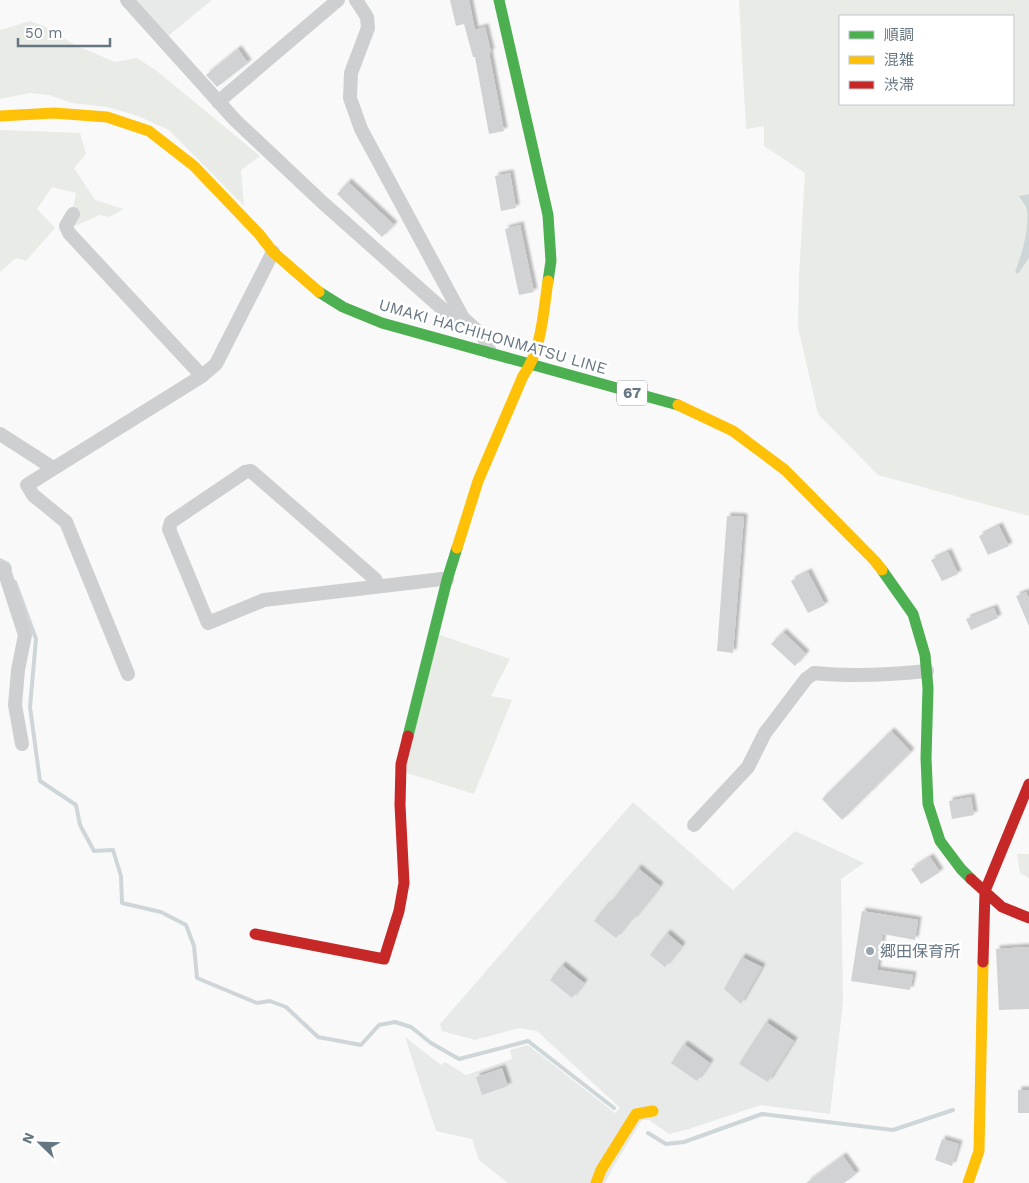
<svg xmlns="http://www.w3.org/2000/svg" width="1029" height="1183" font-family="'Work Sans','Noto Sans JP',sans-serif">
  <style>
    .built { fill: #e8e9e9 }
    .green { fill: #e8ebe6; fill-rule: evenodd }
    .water { fill: #ced6d9 }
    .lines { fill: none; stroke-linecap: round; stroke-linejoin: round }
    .stream { stroke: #ced6d9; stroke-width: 4 }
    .building { fill: #d0d2d3; filter: url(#shadow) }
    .street { stroke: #cecfd0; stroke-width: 14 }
    .fast { stroke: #4caf50; stroke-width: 11 }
    .slow { stroke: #ffc107; stroke-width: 11 }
    .jam { stroke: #c62828; stroke-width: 11 }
    .poi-dot { fill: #99a4ac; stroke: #fff; stroke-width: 2 }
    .labels { text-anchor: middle; stroke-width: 5; stroke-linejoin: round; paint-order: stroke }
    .shield { fill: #fff; stroke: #939fa8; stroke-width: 1 }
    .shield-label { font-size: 15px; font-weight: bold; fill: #657683 }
    .street-label { font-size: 16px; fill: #657683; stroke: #fff }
    .poi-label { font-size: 16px; fill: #657683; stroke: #fff; text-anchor: start }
  </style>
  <defs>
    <filter id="shadow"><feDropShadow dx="3.5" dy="-3.5" stdDeviation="1" flood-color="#0004"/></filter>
  </defs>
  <rect width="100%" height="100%" fill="#f9f9f9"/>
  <!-- built -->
  <path class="built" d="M136,0H212L168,36Z
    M633,802L733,890L795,831L864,863L841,879L843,1003L830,1114L761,1105L689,1129L669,1134L649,1120H642L614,1166L605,1183H508L479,1160L472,1139L436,1131L405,1037L441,1065L445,1062L466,1075L512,1059L510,1050L528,1045L615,1113L620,1108L537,1031L519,1028L475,1040L442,1031L440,1024Z"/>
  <!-- green -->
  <path class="green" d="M739,0H1029V194L1019,196C1022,200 1026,205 1027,210C1029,231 1022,253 1015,272L1018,274L1029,258V516L878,475L818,414L798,327L799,277L805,173L764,146V126L746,129ZM840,16H1013V104H840Z
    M30,21L46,27L75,45L115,62L137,58L157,71L260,156L241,170L244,206L169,130L138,116L107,107L72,103L49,95L30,93L0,99V30Z
    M0,130L80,133L86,154L74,168L95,200L124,209L109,217L100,215L75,226L73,207L76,193L52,187L37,209L55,228L26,261L16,258L0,272Z
    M437,634L510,659L491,696L512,700L474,794L404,772Z
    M1017,854H1029V878L1020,873Z"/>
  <!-- water -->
  <path class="water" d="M1029,194V258L1018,274L1015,272C1022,253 1029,231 1027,210C1026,205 1021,200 1019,196Z"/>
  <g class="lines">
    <!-- stream -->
    <path class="stream" d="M0,560L8,564L10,568
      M15,582L36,639L30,707L40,781L76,805L80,825L94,851L113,850L121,876L122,903L161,912L186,925L194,946L197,978L257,1003L270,1001L286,1007L318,1037L361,1045L379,1025L395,1022L411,1027L431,1043L459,1059L528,1041L614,1108
      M648,1133L666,1144L684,1142L762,1114L893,1130L953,1110"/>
  </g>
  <!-- building -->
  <path class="building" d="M450,0H469L475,30L485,27L491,52L489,53L504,131L489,134L475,57H473L464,24L456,26Z
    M238,49L248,63L217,87L206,75Z
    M510,173L516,208L501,211L495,176Z
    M348,182L394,225L382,237L337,194Z
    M520,225L534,292L519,295L505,229Z
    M727,516L744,517L733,653L717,651Z
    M999,526L1009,546L988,555L979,536Z
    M948,552L958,574L942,581L931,560Z
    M808,572L825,605L808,613L791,581Z
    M1026,592L1029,599V626L1016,596Z
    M994,608L998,618L971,630L966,619Z
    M783,632L806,654L795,666L771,644Z
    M891,731L911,752L842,820L822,799Z
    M971,797L974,815L952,819L949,801Z
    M930,857L940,872L921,884L911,869Z
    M638,868L660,886L633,920L631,919L616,938L594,921L607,905L608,906Z
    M862,911L918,920L915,940L883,934L877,970L913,975L910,990L851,981Z
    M667,933L682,946L665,967L650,955Z
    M1029,947V1009L999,1010L996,949Z
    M742,957L762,967L741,1004L724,989Z
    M562,965L584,983L572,998L550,980Z
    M766,1022L794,1041L768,1082L739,1064Z
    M684,1044L710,1063L697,1081L671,1063Z
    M502,1068L508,1086L482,1095L476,1077Z
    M1018,1090H1029V1113H1018Z
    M942,1139L959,1144L952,1166L935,1160Z
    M843,1156L856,1174L844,1183H806Z"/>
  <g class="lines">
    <!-- street -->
    <path class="street" d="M127,0L235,120L322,202L456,321L463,318
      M356,0L367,17L368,28L351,73L350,98L361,129L463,318L483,336L490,352
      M218,102L338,0
      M73,214L66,226L69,233L202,376
      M0,434L53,468
      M0,568L4,570L25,635L18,670L15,705L22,744
      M378,586L375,579L251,471L245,472L171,522L169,529L208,623L264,600L442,579L447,580
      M128,674L66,522L33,495L27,485L202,376L216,364L273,252
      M694,825L748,767L765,733L806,679L814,673C853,677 888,675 927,671"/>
    <!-- fast -->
    <path class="fast" d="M499,0L548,215L551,261L548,281
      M319,292L343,307L382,323L678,405
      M882,570L913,614L925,655L928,688L926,758L928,804L940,841L961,869L971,879
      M408,736L447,580L457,548"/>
    <!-- slow -->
    <path class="slow" d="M0,116L54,113L107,117L149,131L194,166L259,234L273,252L319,292
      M678,405L733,431L785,470L875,561L882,570
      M457,548L478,481L523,376C542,350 543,313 548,281
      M596,1183L601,1170L636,1114L653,1111
      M968,1183L979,1151L983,962"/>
    <!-- jam -->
    <path class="jam" d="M971,879L1002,907L1029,918
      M255,934L384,959L399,911L404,883L400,805L401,764L408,736
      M983,962L985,891L1029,784"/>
  </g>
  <!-- markers -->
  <circle class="poi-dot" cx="870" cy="951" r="5"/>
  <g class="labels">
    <!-- shield labels -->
    <rect class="shield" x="617" y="380.5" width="30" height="25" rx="4"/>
    <g class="shield-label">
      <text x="632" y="398">67</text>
    </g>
    <!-- street labels -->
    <g class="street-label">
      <text transform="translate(493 336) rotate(16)" y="6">UMAKI HACHIHONMATSU LINE</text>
    </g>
    <!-- poi labels -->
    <g class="poi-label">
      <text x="880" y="957">郷田保育所</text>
    </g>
  </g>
  <!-- legend -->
  <rect x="839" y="15" width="175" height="90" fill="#ffffff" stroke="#c1c8cd"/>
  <rect x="849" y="31" width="25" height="8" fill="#4caf50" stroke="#c1c8cd"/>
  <text x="884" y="40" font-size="15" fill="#657683">順調</text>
  <rect x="849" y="56" width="25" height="8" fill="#ffc107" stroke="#c1c8cd"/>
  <text x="884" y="65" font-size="15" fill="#657683">混雑</text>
  <rect x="849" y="81" width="25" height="8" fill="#c62828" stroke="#c1c8cd"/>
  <text x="884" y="90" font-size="15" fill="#657683">渋滞</text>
  <!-- north arrow -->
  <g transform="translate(40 1143) rotate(293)" stroke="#ffffff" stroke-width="4" paint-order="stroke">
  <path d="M0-4L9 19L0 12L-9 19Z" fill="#657683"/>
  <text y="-8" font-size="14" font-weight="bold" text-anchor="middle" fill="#657683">N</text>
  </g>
  <!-- scale -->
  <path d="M18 38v8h92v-8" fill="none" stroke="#657683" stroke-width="2.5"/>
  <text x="25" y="38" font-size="15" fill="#657683" stroke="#ffffff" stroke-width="4" paint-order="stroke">50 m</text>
</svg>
